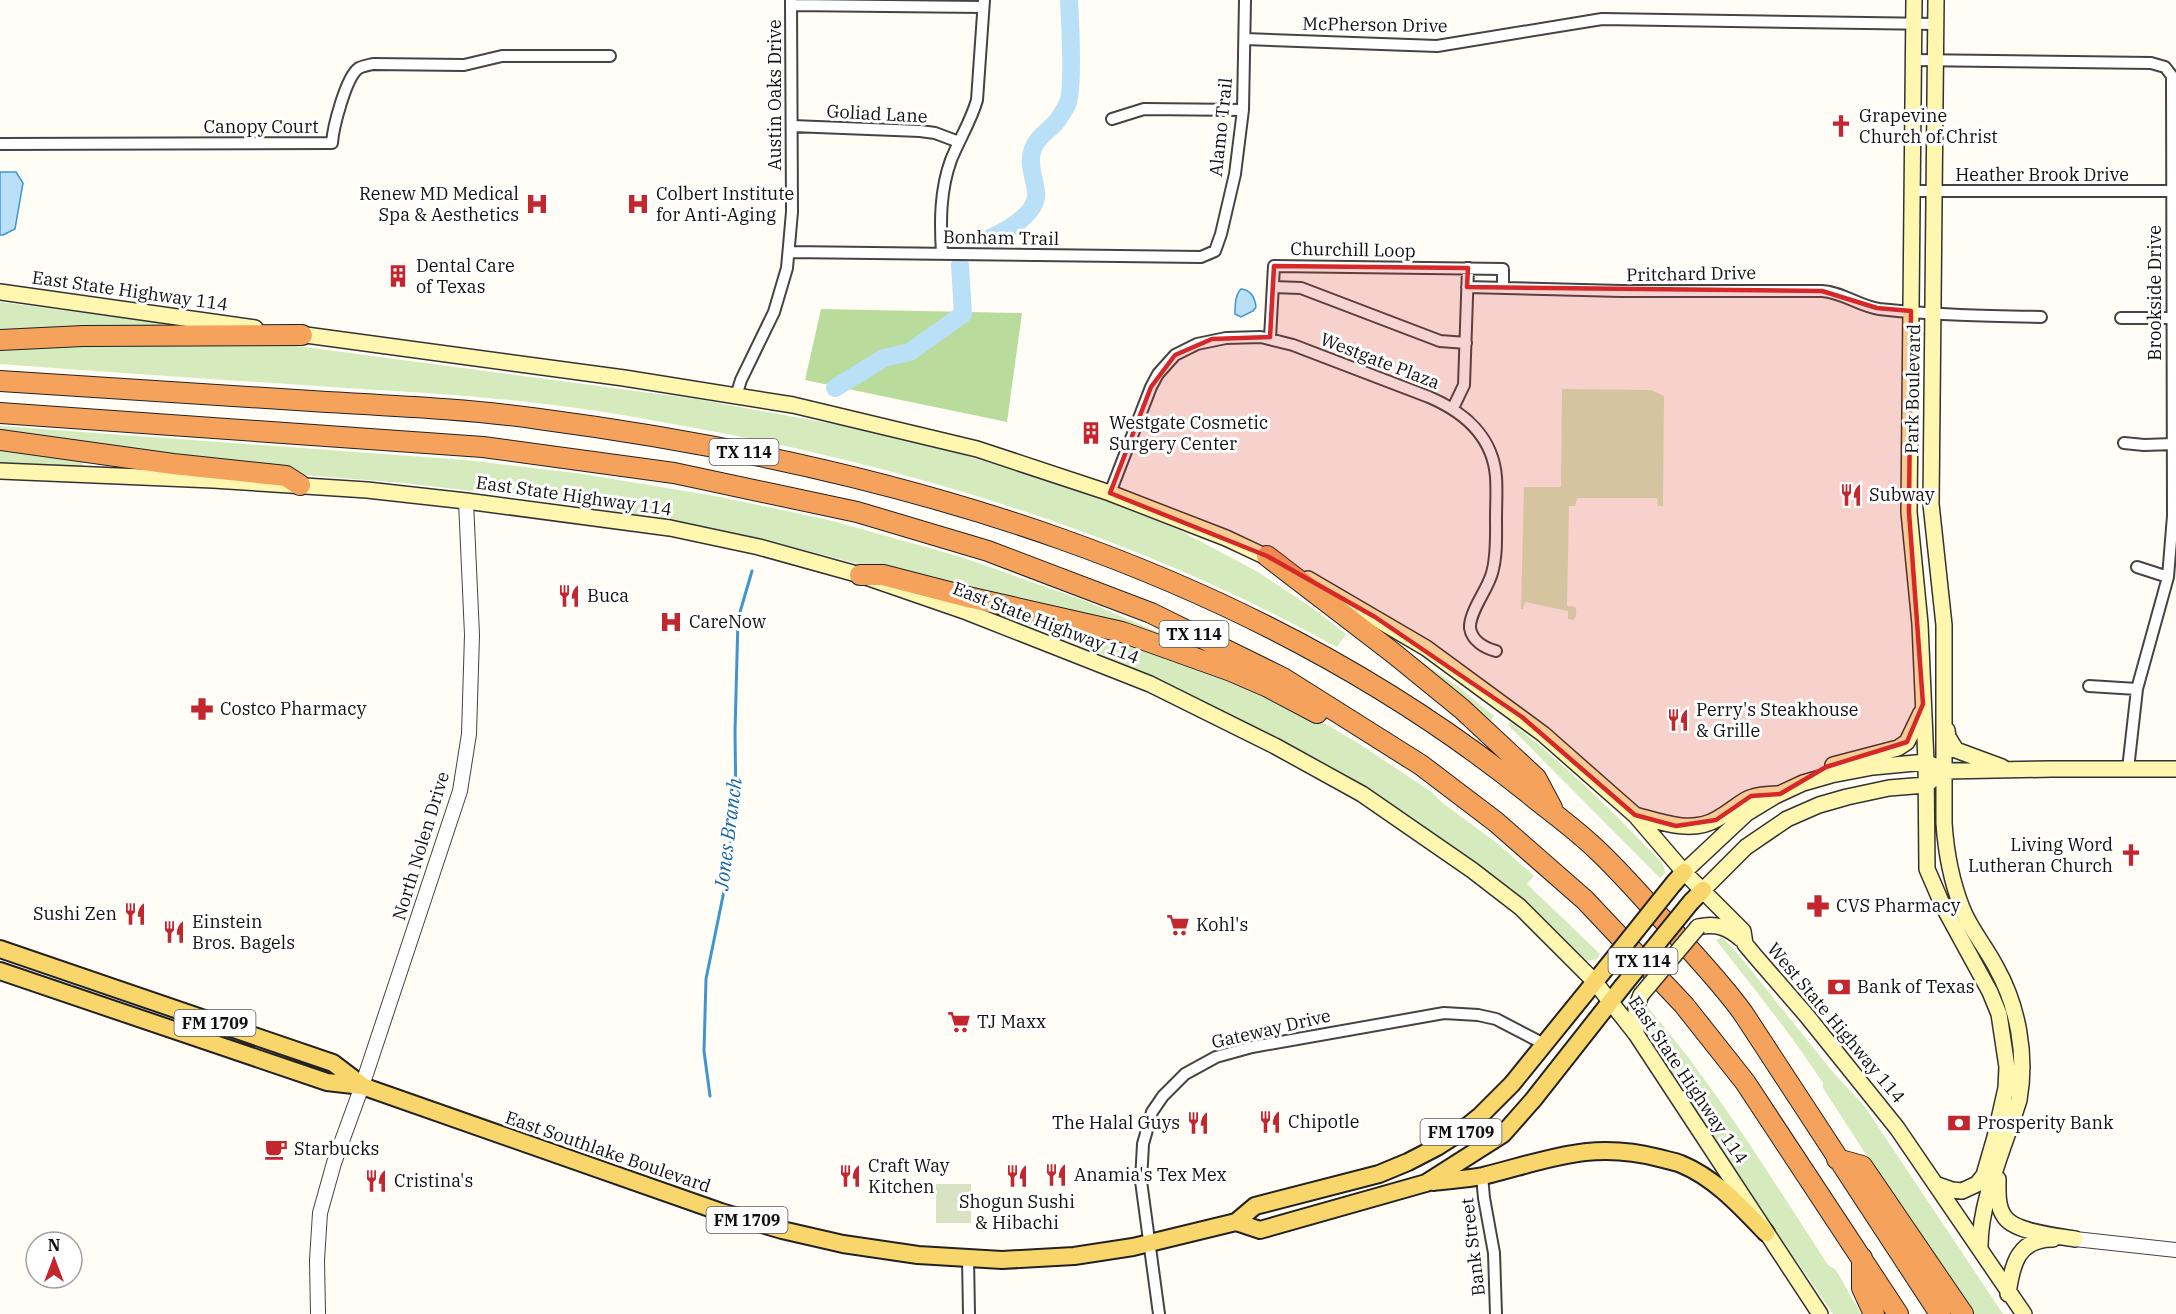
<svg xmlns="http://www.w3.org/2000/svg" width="2176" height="1314" font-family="'IBM Plex Serif',serif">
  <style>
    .green { fill: #d5ebbd }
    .forest { fill: #b9dc9c }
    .cemetery { fill: #d9e3c4 }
    .water { fill: #b9e0f7; stroke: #3f96cf; stroke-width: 1.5 }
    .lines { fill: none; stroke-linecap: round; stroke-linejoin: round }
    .stream { stroke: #3f96cf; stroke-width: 3 }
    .river { stroke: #b9e0f7; stroke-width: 18 }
    .minor-casing { stroke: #444; stroke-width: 14 }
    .tertiary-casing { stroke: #444; stroke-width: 16 }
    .secondary-casing { stroke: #333; stroke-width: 18 }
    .primary-casing { stroke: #222; stroke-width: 20 }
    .motorway-casing { stroke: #222; stroke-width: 22 }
    .minor { stroke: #fff; stroke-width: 10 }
    .tertiary { stroke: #fff; stroke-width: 14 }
    .secondary { stroke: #fff6b0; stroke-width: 15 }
    .primary { stroke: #f9d66b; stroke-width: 16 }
    .motorway { stroke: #f5a25d; stroke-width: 20 }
    .secondary-bridge-casing { stroke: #333; stroke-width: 18; stroke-linecap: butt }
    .primary-bridge-casing { stroke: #222; stroke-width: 20; stroke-linecap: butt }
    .secondary-bridge { stroke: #fff6b0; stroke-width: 15 }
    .primary-bridge { stroke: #f9d66b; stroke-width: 16 }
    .marked { fill: #d62828; fill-opacity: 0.2; stroke: #d62828; stroke-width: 4.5; stroke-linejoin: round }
    .labels { text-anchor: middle; stroke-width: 6; stroke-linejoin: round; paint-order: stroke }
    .shield { fill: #fff; stroke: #585858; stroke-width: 1.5 }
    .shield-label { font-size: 16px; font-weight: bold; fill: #111 }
    .street-label { font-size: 18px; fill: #111; stroke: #fff }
    .poi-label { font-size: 18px; fill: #111; stroke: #fff; text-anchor: start }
    .water-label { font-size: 20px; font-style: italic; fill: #1768a6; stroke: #fff }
  </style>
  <rect width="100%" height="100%" fill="#fffdf5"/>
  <!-- green -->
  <path class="green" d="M0,302L161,323V328L0,335Z
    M0,344H282L696,399L849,427L947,450L1040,478L1112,503L1177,529L1258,572L1311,607L1346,634L1337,647C1136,536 915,468 690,427C645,419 599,410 553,405C484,396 415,392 346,388C231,380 115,373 0,364Z
    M1562,389L1651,390L1664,396L1663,506H1658L1657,498H1577L1575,506H1569L1567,606L1575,607C1577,610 1577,618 1573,620L1568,619V611L1525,602L1523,609H1521L1524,487H1561Z
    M0,426L465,460L583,474L720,497L829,520L961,557L1083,600L1207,653L800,549L697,526L590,507L497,494L404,483L265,472L0,436Z
    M0,446L83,458L82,469L0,465Z
    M993,612L1056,622L1209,668L1303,711L1358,743L1430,791L1444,804L1498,844L1534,876L1527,884L1600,954L1597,959L1587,961C1546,923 1504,886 1459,853C1352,774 1225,707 1103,655C1066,640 1029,626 993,612Z
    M1402,648L1457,686L1494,716L1489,723Z
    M1510,722C1566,764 1615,814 1663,864L1665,873L1660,878L1508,725Z
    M1722,937L1738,954L1832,1071L1865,1107L2003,1314H1969L1823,1088V1083C1790,1033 1753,987 1716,940Z
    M1645,1004C1715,1085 1770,1176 1828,1265L1836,1270L1861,1314H1833L1653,1051C1646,1036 1635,1020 1645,1004Z"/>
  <!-- forest -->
  <path class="forest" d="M821,309L1022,313L1007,422L805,380Z"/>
  <!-- cemetery -->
  <path class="cemetery" d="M936,1184H971V1223H936Z"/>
  <!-- water -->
  <path class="water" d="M0,172H16L23,183L15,229L3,235H0Z
    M1241,289C1251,290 1255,298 1256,307L1253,311L1241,317L1235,314C1235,306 1235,295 1241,289Z"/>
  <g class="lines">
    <!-- stream -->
    <path class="stream" d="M710,1096L704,1051L706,979L724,891L736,807L735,732L738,619L752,571"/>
    <!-- river -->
    <path class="river" d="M990,238C1006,231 1039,213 1036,192C1035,179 1028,166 1032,152C1036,137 1048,132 1057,121C1061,116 1064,110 1067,105C1074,92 1070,18 1069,0
      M835,388L884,358L910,352L963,314L960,265"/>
    <!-- minor casing -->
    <g class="minor-casing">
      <path id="minor" d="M791,5L982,7
        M1245,39L1437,46L1602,19L1936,24
        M1913,60L2151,63L2165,67L2172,76L2173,516L2168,577L2137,689L2128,769
        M1112,119L1144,109L1243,110
        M792,126L920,131L935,133L959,142
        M0,144L332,143C333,128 346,76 359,68C363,66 369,65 373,64L464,65L502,56H610
        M1912,191H2171
        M789,252L1201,257L1215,251L1221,234L1235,174L1243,110L1245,0
        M942,253C940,222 940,190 951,160C959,140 971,121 977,100L984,0
        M1273,287L1301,288L1440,341L1466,343
        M1467,287L1621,291H1822C1842,292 1859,306 1879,309C1933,315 1987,316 2041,317
        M2121,318H2172
        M1270,338L1274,266L1503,269V288
        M736,396L741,380L774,312L787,268L792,212L791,0
        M1453,408L1464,385L1468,268
        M2124,443L2144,445L2173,444
        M1110,493L1151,387L1158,374L1175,355L1197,344L1226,338L1261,337L1293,345L1429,397C1464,412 1493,437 1496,477C1497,490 1496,505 1496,518C1496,536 1497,556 1492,573C1488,589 1469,612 1470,628C1472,641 1485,648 1496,651
        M2137,567L2168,577
        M2089,686L2137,689
        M1482,1176L1484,1198L1494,1253L1496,1314
        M968,1258L969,1314
        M1159,1314L1141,1181L1143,1144L1152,1112L1163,1096L1185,1074L1216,1057L1252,1047L1444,1013L1478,1015L1496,1019L1544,1044"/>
    </g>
    <!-- tertiary casing -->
    <g class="tertiary-casing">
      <path id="tertiary" d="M2075,1239L2176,1250
        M318,1314L317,1260L320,1213L334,1163L362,1086L460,791L469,734L472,635L466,501"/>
    </g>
    <!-- secondary casing -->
    <g class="secondary-casing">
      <path id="secondary" d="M1914,0L1909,512L1920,624L1926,762L1927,869L1943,906L1990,992L1999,1014L2007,1067L2006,1088L1995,1137L1984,1175L1977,1184L1962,1191L1952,1190L1938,1185
        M1936,0L1931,504L1944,625V823C1946,853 1951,880 1962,908C1970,929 1986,947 1996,967C2018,1006 2027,1055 2019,1100C2005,1145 1979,1202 1980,1249
        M0,292L255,328
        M291,333L624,378L793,405L977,449L1110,493L1226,538L1277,562
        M0,471L213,480L367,490L466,501L670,528L759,547L860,575L967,612L1150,684L1275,746L1362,794L1472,870L1520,907L1594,981L1636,1034L1820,1314
        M1308,579L1426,648L1543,734L1635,815L1684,872L1743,931L1745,944L1755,956L1807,1016L1897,1128L2024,1314
        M1947,730L1948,737L1956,750L2002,767
        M1833,765L1898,748L1907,742L1921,713
        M1635,815C1661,822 1692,834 1717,819C1745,803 1741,795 1777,794
        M1684,872L1747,813L1775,796L1803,783L1831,775L1873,767L1926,762L1945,771L2052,769H2176
        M1703,890L1746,847L1787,819L1819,805L1847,797L1889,788L1926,785L1932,780
        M1698,927C1716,923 1728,927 1741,939
        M1636,1034V1008L1641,995
        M1998,1179C1998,1192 1997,1206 2004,1216C2013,1232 2057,1236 2075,1239
        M2008,1294C2012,1264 2018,1239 2053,1239"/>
    </g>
    <!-- primary casing -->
    <g class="primary-casing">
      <path id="primary" d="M1674,883L1684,872
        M1691,902L1703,890
        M0,949L333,1063L362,1085
        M0,971L327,1082L362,1086L721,1212L782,1230L843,1244L918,1255L1002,1260L1074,1256L1133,1247L1236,1222L1255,1206L1379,1174L1408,1162L1437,1147L1459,1133L1480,1116L1512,1084L1606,968
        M1433,1182C1450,1180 1467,1179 1483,1176C1548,1160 1591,1140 1659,1158C1666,1160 1674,1161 1681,1164C1715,1178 1741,1207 1766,1233
        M1236,1222L1260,1230L1426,1183L1503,1134L1533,1100L1622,987"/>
    </g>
    <!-- motorway casing -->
    <g class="motorway-casing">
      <path id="motorway" d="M0,340L83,336L302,335
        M0,381C109,388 218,395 327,402C398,406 469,409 539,419C890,465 1247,567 1528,793C1550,811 1574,828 1595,848C1623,874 1648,904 1674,932C1698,959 1722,984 1743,1013L1940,1314
        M0,413L483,447L674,473L857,512L988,551L1151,613L1283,678L1421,765L1496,822L1585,900L1684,1005L1745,1082L1898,1314
        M0,440L173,464L286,476L300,485
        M1267,556L1392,652L1462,709L1536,778L1552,808
        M860,575H883L968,597L1122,632L1231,671L1268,687L1317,713
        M1837,1159L1862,1166L1963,1314
        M1862,1258V1288L1874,1314"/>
    </g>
    <!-- minor -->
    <use href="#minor" class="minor"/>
    <!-- tertiary -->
    <use href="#tertiary" class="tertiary"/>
    <!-- secondary -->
    <use href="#secondary" class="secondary"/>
    <!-- primary -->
    <use href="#primary" class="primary"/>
    <!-- motorway -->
    <use href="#motorway" class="motorway"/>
    <!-- secondary-bridge casing -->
    <g class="secondary-bridge-casing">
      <path id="secondary-bridge" d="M1641,995L1698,927"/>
    </g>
    <!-- primary-bridge casing -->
    <g class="primary-bridge-casing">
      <path id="primary-bridge" d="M1606,968L1674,883
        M1622,987L1691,902"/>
    </g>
    <!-- secondary-bridge -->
    <use href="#secondary-bridge" class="secondary-bridge"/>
    <!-- primary-bridge -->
    <use href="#primary-bridge" class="primary-bridge"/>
  </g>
  <!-- marked area -->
  <path class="marked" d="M1274,266L1468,268L1467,287L1822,291L1877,308L1911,311L1909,512L1923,704L1907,742L1826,767L1780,794L1751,796L1716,820L1676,826L1635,815L1522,717L1375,617L1267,556L1110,493L1151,387L1175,355L1212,339L1270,337Z"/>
  <!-- icons -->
  <defs>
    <g id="church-bare" transform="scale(1.8)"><path d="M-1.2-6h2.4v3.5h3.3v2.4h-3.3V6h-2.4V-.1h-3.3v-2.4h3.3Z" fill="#c4262e" stroke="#fff" stroke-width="2.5" paint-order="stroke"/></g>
    <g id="hospital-bare" transform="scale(1.8)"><path d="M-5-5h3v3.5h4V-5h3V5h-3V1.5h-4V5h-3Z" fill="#c4262e" stroke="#fff" stroke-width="2.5" paint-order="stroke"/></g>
    <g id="building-bare" transform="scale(1.8)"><path d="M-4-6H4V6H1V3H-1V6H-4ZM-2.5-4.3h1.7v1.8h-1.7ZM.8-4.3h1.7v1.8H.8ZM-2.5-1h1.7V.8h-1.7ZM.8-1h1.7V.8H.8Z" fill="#c4262e" stroke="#fff" stroke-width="2.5" paint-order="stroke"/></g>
    <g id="restaurant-bare" transform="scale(1.8)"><path d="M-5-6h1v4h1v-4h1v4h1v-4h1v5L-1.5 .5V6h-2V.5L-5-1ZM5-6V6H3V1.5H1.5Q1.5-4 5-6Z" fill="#c4262e" stroke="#fff" stroke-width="2.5" paint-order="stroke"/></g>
    <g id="pharmacy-bare" transform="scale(1.8)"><path d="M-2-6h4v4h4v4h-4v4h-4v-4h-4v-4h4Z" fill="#c4262e" stroke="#fff" stroke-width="2.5" paint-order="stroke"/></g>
    <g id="supermarket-bare" transform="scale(1.8)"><path d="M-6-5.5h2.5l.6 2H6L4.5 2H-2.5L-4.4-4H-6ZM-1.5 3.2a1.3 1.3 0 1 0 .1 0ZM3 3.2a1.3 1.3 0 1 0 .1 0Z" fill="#c4262e" stroke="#fff" stroke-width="2.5" paint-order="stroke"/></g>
    <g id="bank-bare" transform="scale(1.8)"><path d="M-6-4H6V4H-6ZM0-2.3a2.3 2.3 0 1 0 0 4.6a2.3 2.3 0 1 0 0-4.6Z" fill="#c4262e" stroke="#fff" stroke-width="2.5" paint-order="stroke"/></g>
    <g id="cafe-bare" transform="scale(1.8)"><path d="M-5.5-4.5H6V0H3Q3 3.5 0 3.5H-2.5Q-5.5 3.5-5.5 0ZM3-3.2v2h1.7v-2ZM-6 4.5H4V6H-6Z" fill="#c4262e" stroke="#fff" stroke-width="2.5" paint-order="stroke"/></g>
  </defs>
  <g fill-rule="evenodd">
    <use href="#church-bare" x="1841" y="126"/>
    <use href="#hospital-bare" x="537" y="204"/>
    <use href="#hospital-bare" x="638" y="204"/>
    <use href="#building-bare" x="398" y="276"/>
    <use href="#building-bare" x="1091" y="433"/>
    <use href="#restaurant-bare" x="1851" y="495"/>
    <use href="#restaurant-bare" x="569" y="596"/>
    <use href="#hospital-bare" x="671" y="622"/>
    <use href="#pharmacy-bare" x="202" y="709"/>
    <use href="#restaurant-bare" x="1678" y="720"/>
    <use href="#church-bare" x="2131" y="855"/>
    <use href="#pharmacy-bare" x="1818" y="906"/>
    <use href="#restaurant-bare" x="135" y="914"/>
    <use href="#supermarket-bare" x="1178" y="925"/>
    <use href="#restaurant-bare" x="174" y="932"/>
    <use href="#bank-bare" x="1839" y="987"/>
    <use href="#supermarket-bare" x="959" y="1022"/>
    <use href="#restaurant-bare" x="1270" y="1122"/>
    <use href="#restaurant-bare" x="1198" y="1123"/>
    <use href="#bank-bare" x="1959" y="1123"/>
    <use href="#cafe-bare" x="276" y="1149"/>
    <use href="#restaurant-bare" x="1056" y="1175"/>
    <use href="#restaurant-bare" x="850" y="1176"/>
    <use href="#restaurant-bare" x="1017" y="1176"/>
    <use href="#restaurant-bare" x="376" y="1181"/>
  </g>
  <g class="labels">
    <!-- shield labels -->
    <g class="shield">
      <rect x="709.5" y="439" width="69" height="26" rx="4.5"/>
      <rect x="1159.5" y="621" width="69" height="26" rx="4.5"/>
      <rect x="1608.5" y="948" width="69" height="26" rx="4.5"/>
      <rect x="174.5" y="1010" width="81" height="26" rx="4.5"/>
      <rect x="1420.5" y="1119" width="81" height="26" rx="4.5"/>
      <rect x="706.5" y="1207" width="81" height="26" rx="4.5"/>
    </g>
    <g class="shield-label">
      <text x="744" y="458">TX 114</text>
      <text x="1194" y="640">TX 114</text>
      <text x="1643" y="967">TX 114</text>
      <text x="215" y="1029">FM 1709</text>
      <text x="1461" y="1138">FM 1709</text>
      <text x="747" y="1226">FM 1709</text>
    </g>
    <!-- street labels -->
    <g class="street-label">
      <text transform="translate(1375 25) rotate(1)" y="6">McPherson Drive</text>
      <text transform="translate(775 95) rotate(-90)" y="6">Austin Oaks Drive</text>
      <text transform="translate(877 114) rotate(3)" y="6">Goliad Lane</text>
      <text x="261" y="133">Canopy Court</text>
      <text transform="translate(1221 127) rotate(-84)" y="6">Alamo Trail</text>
      <text x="2042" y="181">Heather Brook Drive</text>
      <text transform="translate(1001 238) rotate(1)" y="6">Bonham Trail</text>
      <text transform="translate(1353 250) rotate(1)" y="6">Churchill Loop</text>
      <text transform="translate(1691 274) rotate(-1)" y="6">Pritchard Drive</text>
      <text transform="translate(130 291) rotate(8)" y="6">East State Highway 114</text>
      <text transform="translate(2155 293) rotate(-90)" y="6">Brookside Drive</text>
      <text transform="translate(1380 361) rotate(21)" y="6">Westgate Plaza</text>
      <text transform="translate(1913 389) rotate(-89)" y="6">Park Boulevard</text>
      <text transform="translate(574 496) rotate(8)" y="6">East State Highway 114</text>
      <text transform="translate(1046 623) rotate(21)" y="6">East State Highway 114</text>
      <text transform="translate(421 846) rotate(-73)" y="6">North Nolen Drive</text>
      <text transform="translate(1836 1023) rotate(50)" y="6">West State Highway 114</text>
      <text transform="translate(1271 1029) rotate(-13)" y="6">Gateway Drive</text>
      <text transform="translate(1688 1080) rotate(56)" y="6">East State Highway 114</text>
      <text transform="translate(608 1152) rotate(19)" y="6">East Southlake Boulevard</text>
      <text transform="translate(1473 1247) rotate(-97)" y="6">Bank Street</text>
    </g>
    <!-- poi labels -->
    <g class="poi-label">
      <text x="1859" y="122">Grapevine<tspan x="1859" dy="21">Church of Christ</tspan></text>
      <text x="519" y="200" text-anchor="end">Renew MD Medical<tspan x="519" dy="21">Spa &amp; Aesthetics</tspan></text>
      <text x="656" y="200">Colbert Institute<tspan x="656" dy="21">for Anti-Aging</tspan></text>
      <text x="416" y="272">Dental Care<tspan x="416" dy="21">of Texas</tspan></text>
      <text x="1109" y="429">Westgate Cosmetic<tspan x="1109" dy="21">Surgery Center</tspan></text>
      <text x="1869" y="501">Subway</text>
      <text x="587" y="602">Buca</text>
      <text x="689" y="628">CareNow</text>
      <text x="220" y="715">Costco Pharmacy</text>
      <text x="1696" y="716">Perry's Steakhouse<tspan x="1696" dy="21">&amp; Grille</tspan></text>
      <text x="2113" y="851" text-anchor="end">Living Word<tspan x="2113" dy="21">Lutheran Church</tspan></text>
      <text x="1836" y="912">CVS Pharmacy</text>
      <text x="117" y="920" text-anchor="end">Sushi Zen</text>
      <text x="192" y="928">Einstein<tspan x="192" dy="21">Bros. Bagels</tspan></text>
      <text x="1196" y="931">Kohl's</text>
      <text x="1857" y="993">Bank of Texas</text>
      <text x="977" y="1028">TJ Maxx</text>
      <text x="1288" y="1128">Chipotle</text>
      <text x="1180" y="1129" text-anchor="end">The Halal Guys</text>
      <text x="1977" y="1129">Prosperity Bank</text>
      <text x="294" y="1155">Starbucks</text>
      <text x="868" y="1172">Craft Way<tspan x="868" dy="21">Kitchen</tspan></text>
      <text x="1074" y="1181">Anamia's Tex Mex</text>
      <text x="394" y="1187">Cristina's</text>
      <text x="1017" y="1208" text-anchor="middle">Shogun Sushi<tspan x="1017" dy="21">&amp; Hibachi</tspan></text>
    </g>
    <!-- water labels -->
    <g class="water-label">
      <text transform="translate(728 834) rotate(-83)" y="7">Jones Branch</text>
    </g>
  </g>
  <!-- north arrow -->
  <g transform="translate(54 1260)"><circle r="28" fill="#ffffff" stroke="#a0a0a0" stroke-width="1.5"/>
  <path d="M0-4.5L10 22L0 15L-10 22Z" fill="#c4262e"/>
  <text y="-9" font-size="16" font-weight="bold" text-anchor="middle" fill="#111111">N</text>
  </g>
</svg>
